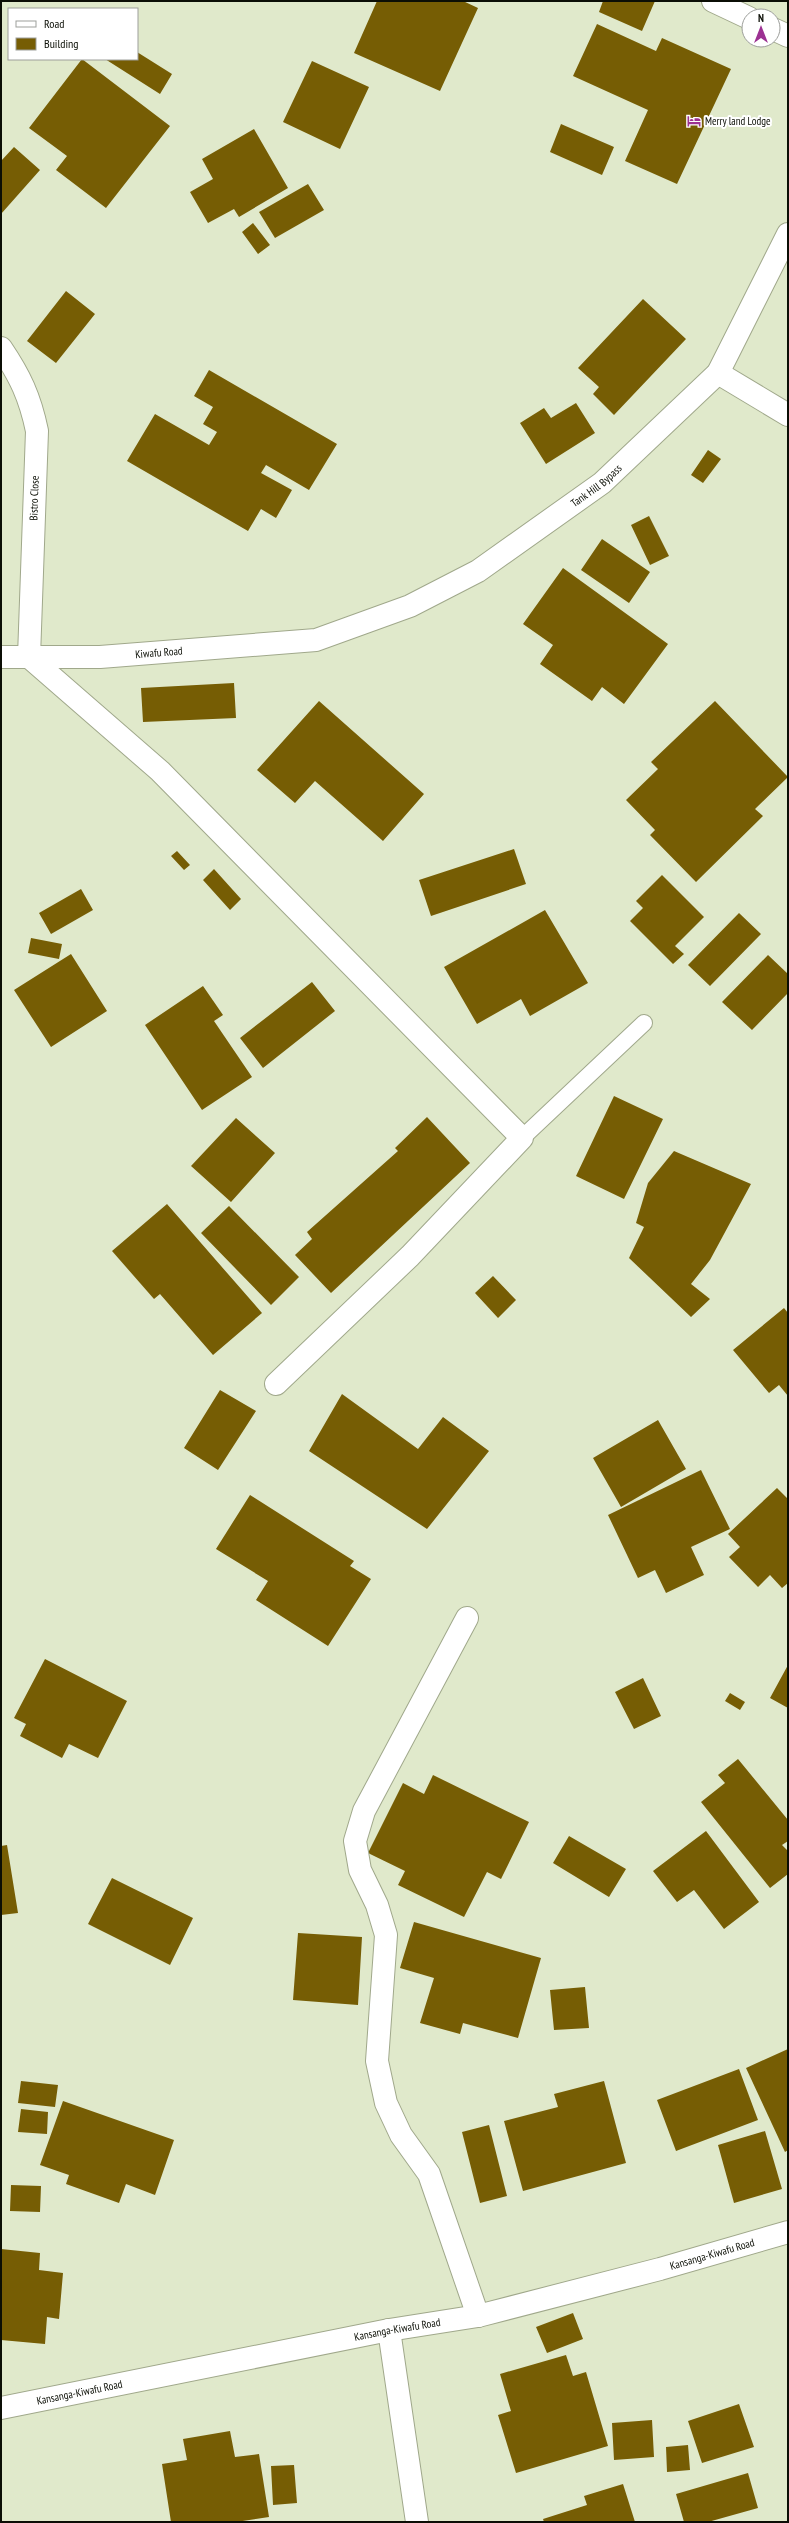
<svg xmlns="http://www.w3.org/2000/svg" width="789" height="2523" font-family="'PT Sans Narrow',sans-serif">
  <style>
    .building { fill: #765d04 }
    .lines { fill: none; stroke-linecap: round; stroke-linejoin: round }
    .service-casing { stroke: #a0a88b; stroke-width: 18 }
    .minor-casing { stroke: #a0a88b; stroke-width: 24 }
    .tertiary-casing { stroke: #a0a88b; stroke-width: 24 }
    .service { stroke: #fff; stroke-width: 16 }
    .minor { stroke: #fff; stroke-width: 22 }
    .tertiary { stroke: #fff; stroke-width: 22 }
    .labels { text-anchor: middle; stroke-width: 4; stroke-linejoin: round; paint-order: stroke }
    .poi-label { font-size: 11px; fill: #0b0e05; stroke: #fff; text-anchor: start }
    .street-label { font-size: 11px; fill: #0b0e05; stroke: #fff }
  </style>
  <rect width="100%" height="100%" fill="#e0e9cb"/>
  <!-- building -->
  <path class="building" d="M377,1H463L478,8L440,91L354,53Z
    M603,1H655L642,31L599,12Z
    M597,24L656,51L662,38L731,69L677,184L625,161L648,110L573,76Z
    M137,52L172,74L160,94L105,59H137Z
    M82,59L170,126L106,208L56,170L67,156L29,128Z
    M312,61L369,87L340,149L283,122Z
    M561,124L614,147L602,175L550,152Z
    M254,129L288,188L239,217L234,209L208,223L190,192L213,179L202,159Z
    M14,147L40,170L1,214V161Z
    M308,184L324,210L275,238L259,212Z
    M253,223L270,245L258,254L242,232Z
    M66,291L95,314L56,363L27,341Z
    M643,299L686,339L614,415L593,394L599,387L578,368Z
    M209,370L337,444L309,490L266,465L261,473L292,490L276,518L261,509L248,531L127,461L155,414L209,445L217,432L203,424L213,407L194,396Z
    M576,403L595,433L546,464L520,423L544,408L551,418Z
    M708,450L721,459L703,483L691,475Z
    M649,516L669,556L650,565L631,525Z
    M602,539L650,572L629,603L581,570Z
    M563,568L668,644L624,704L602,687L592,701L540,664L553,645L523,624Z
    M234,683L236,718L143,722L141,688Z
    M319,701L424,794L383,841L315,781L295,803L257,770Z
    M715,701L788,777L755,809L763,816L696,882L650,835L655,830L626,800L658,769L651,762Z
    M514,849L526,884L431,916L419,880Z
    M177,851L190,865L184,870L171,856Z
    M214,869L241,899L230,910L203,880Z
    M662,875L704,917L675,946L684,954L673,964L630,921L643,908L636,901Z
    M81,889L93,910L51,934L39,913Z
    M545,910L588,983L530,1016L521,999L477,1024L444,967Z
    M739,913L761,934L710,986L688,965Z
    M31,938L62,944L59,959L28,953Z
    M71,954L107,1011L51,1047L14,990Z
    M768,955L788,974V993L752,1030L722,1002Z
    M312,982L335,1011L263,1068L240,1038Z
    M203,986L223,1015L214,1021L252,1077L202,1110L145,1025Z
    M614,1096L663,1119L624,1199L576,1176Z
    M427,1117L470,1163L331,1293L295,1255L312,1239L307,1232L398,1151L395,1148Z
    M236,1118L275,1153L231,1202L191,1166Z
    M674,1151L751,1184L710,1260L691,1284L710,1299L691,1317L629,1258L644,1227L636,1223L648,1183Z
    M167,1204L262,1313L213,1355L160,1294L154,1299L112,1251Z
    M229,1206L299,1277L271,1305L201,1233Z
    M493,1276L516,1300L498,1318L475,1293Z
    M784,1308L788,1313V1396L779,1385L769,1393L733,1350Z
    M220,1390L256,1411L218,1470L184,1448Z
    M342,1394L418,1449L443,1417L489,1451L427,1529L309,1451Z
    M658,1420L686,1469L621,1507L593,1458Z
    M701,1470L730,1529L691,1547L704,1575L666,1593L655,1570L638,1578L608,1515Z
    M777,1488L788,1499V1583L782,1588L770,1575L758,1587L729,1557L740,1547L728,1534Z
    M250,1495L354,1561L350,1566L371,1579L328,1646L256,1600L268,1581L216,1549Z
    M45,1659L127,1701L98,1758L69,1744L62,1758L20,1736L26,1724L14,1718Z
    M788,1665V1708L770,1698Z
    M643,1678L661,1716L634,1729L615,1692Z
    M730,1693L745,1702L740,1710L725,1701Z
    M738,1759L788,1820V1841L782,1845L788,1851V1874L770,1888L701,1802L725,1783L718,1775Z
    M433,1775L529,1822L501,1879L487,1872L464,1917L398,1885L405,1871L368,1853L403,1783L424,1794Z
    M706,1831L759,1902L724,1929L694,1890L677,1902L653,1871Z
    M569,1836L626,1869L609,1897L553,1863Z
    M7,1845L18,1913L1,1915V1846Z
    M112,1878L193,1918L170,1965L88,1924Z
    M414,1922L541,1958L518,2038L463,2023L460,2034L420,2023L434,1978L400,1968Z
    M298,1933L362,1937L358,2005L293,2000Z
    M585,1987L589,2028L554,2030L550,1990Z
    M788,2049V2150L785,2152L746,2068Z
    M739,2069L758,2120L676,2151L657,2100Z
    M21,2081L58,2085L55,2107L18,2103Z
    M604,2081L626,2163L523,2191L504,2121L558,2107L554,2094Z
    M63,2101L174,2140L155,2195L126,2184L119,2203L66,2184L69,2175L40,2165Z
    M21,2109L48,2112L47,2134L18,2132Z
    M489,2125L507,2196L480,2203L462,2132Z
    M765,2131L782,2189L734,2203L718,2145Z
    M11,2185L41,2186L40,2212L10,2211Z
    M1,2249L40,2253L39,2270L63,2273L59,2319L47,2317L45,2344L1,2340Z
    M573,2313L583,2339L547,2353L536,2327Z
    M566,2355L573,2376L586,2372L608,2446L516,2473L498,2415L511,2411L500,2374Z
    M739,2404L754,2447L702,2463L688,2421Z
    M652,2420L654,2457L614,2460L612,2423Z
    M230,2431L235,2457L259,2454L269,2517L236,2522H171L162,2464L187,2460L183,2439Z
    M688,2445L690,2470L667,2472L666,2447Z
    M294,2465L297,2503L273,2505L271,2466Z
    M748,2473L758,2508L708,2522H684L676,2494Z
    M623,2484L635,2522H544L543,2519L587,2505L584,2496Z"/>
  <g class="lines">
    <!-- service casing -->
    <g class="service-casing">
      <path id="service" d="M522,1138L644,1023"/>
    </g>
    <!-- minor casing -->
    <g class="minor-casing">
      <g id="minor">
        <path d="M713,1L749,18"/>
        <path d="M773,29L788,36"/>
        <path d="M1,348C20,376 30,397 37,431L29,657L160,771L522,1138L410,1256L276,1384"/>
        <path d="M718,373L788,415"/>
        <path d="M467,1618L364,1811L355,1841L360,1870L377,1905L386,1935L377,2061L386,2103L401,2135L429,2174L478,2316"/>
        <path d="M389,2330L417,2522"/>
        <path id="s1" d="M1,2408L389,2330L478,2316L660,2269L788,2232"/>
      </g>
    </g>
    <!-- tertiary casing -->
    <g class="tertiary-casing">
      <g id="tertiary">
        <path id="s2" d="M1,657H100L316,640L410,606L478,571L602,483L718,373L788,234"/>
      </g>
    </g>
    <!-- service -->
    <use href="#service" class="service"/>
    <!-- minor -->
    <use href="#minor" class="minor"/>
    <!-- tertiary -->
    <use href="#tertiary" class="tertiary"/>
  </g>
  <!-- icons -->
  <defs>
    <g id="hotel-bare" transform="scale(1.08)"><path d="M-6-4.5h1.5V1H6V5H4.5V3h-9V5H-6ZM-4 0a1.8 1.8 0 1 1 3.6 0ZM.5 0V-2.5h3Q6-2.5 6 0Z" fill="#9c3192" stroke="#fff" stroke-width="2.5" paint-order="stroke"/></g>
  </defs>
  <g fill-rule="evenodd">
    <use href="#hotel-bare" x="694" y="121"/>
  </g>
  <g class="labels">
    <!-- poi labels -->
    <g class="poi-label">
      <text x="705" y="125">Merry land Lodge</text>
    </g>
    <!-- street labels -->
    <g class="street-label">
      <text dy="4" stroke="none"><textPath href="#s2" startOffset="638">Tank Hill Bypass</textPath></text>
      <text transform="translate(34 498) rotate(-88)" y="4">Bistro Close</text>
      <text dy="4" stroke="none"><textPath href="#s2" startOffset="158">Kiwafu Road</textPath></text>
      <text dy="4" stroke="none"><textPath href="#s1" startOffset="728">Kansanga-Kiwafu Road</textPath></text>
      <text dy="4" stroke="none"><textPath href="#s1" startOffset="404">Kansanga-Kiwafu Road</textPath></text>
      <text dy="4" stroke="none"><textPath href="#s1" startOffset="80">Kansanga-Kiwafu Road</textPath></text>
    </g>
  </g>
  <!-- border -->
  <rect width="789" height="2523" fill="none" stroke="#0b0e05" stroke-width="4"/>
  <!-- legend -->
  <rect x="8" y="8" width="130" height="52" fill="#ffffff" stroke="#9d9f9b"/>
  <rect x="16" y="21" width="20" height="6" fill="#ffffff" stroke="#9d9f9b"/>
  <text x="44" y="28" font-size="12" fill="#0b0e05">Road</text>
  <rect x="16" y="38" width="20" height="12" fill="#765d04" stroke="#9d9f9b"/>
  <text x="44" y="48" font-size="12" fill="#0b0e05">Building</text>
  <!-- north arrow -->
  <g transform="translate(761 28)"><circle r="19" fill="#ffffff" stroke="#9d9f9b"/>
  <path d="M0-3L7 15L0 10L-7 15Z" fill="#9c3192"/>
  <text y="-6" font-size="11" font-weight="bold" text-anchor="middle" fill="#0b0e05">N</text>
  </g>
</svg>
